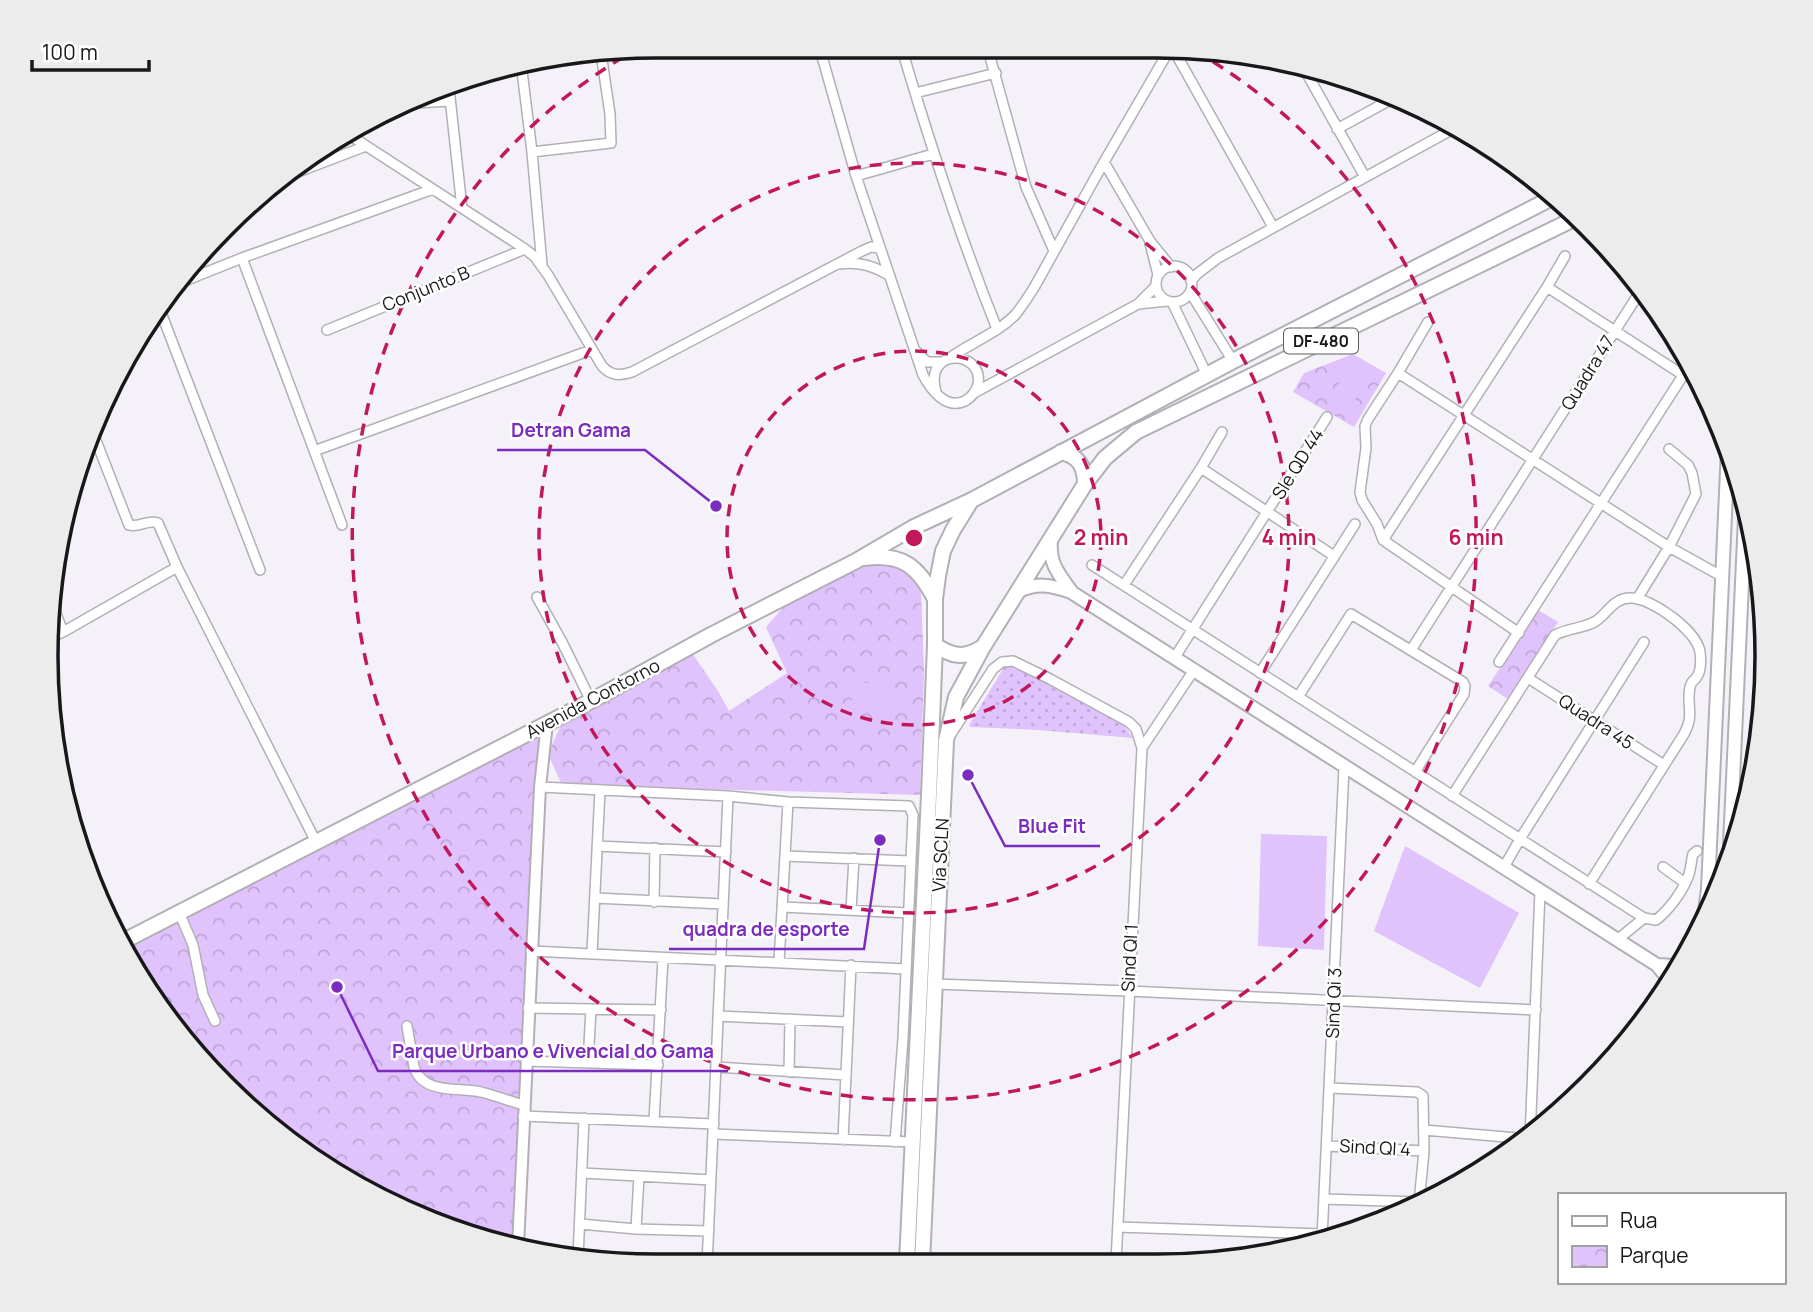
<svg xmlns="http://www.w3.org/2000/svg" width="1813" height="1312" font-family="Manrope,sans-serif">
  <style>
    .grass { fill: url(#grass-dots) }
    .park { fill: url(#park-crowns) }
    .pitch { fill: #e0c2fc }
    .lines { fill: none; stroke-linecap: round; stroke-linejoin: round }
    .minor-casing { stroke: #b3afb6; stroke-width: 12 }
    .tertiary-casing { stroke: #b3afb6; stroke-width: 14 }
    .secondary-casing { stroke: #b3afb6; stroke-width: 16 }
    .primary-casing { stroke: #b3afb6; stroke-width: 18 }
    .minor { stroke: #fff; stroke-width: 9 }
    .tertiary { stroke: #fff; stroke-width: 10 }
    .secondary { stroke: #fff; stroke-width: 12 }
    .primary { stroke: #fff; stroke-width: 14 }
    .ring { fill: none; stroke: #c2185b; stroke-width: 3.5; stroke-dasharray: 12 9 }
    .labels { text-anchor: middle; stroke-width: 5; stroke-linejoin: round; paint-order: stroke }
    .shield { fill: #fff; stroke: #5d5d5e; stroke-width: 2 }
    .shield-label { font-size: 16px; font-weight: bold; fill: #181719 }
    .street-label { font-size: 18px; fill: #181719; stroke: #fff }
    .rim { fill: none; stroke: #181719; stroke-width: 3.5 }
    .centre { fill: #c2185b; stroke: #fff; stroke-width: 3.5 }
    .ring-label { font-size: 21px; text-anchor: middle; font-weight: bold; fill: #c2185b; stroke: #fff; stroke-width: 5; stroke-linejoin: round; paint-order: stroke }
    .leader { fill: none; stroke: #7b2cbf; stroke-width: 2.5 }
    .callout-dot { fill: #7b2cbf; stroke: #fff; stroke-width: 2.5 }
    .callout-label { font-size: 19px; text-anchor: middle; font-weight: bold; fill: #7b2cbf; stroke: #fff; stroke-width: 5; stroke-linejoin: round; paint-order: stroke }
  </style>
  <defs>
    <pattern id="grass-dots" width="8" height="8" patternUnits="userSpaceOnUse" patternTransform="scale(1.75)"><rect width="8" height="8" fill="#e0c2fc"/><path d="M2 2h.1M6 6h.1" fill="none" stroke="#bfa6d7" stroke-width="1.8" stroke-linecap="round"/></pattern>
    <pattern id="park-crowns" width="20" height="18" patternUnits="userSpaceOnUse" patternTransform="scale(1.75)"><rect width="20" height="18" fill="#e0c2fc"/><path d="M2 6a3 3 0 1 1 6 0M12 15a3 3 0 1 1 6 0" fill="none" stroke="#bfa6d7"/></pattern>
  </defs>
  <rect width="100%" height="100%" fill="#f5f1f8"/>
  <!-- grass -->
  <path class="grass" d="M1006,664L1059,687L1121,721L1133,738L1038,730L970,727L969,725Z"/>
  <!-- park -->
  <path class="park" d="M1353,354L1386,373L1354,427L1293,392L1304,373Z
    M871,562L900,563L921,591L924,670L920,795L562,785L548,754L563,720L692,653L718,691L729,711L787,673L766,627L787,603Z
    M1538,610L1558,622L1508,699L1488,686Z
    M529,737L537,738L540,745L513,1245L460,1234L351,1185L254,1115L172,1028L125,946Z"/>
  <!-- pitch -->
  <path class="pitch" d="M1352,363L1371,375L1351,406L1332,394Z
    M853,682L890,684V706L852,703Z
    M1261,834L1327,836L1324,950L1258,946Z
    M1405,846L1519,913L1480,988L1374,931Z"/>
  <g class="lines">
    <!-- minor casing -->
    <g class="minor-casing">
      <path id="minor" d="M819,46L856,176L923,375C931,390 946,410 965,401C972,397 976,392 978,384C984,350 923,346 936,392
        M901,46C929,141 960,236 997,329
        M987,46L1026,187L1054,251
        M1172,47L1273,227
        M521,63L532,152L542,265
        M1302,65L1365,177
        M449,88L462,208
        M915,93L996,73
        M416,103L450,101
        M1337,129L1390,100
        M348,134L525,249L535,257L548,275L602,366C611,376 620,376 632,372L862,251L871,247L880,248
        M532,152L611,143L610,114L601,53
        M1104,162L1150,241L1171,267
        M856,176L933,154
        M285,177L366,146
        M1150,243L1158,275
        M242,258L342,525
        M839,264C859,261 874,266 890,276
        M1156 284a18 18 0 1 1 36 0a18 18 0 1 1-36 0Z
        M1191,281L1197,274L1218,258L1453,129
        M177,284L242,258L433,189
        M1547,287L1683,375
        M1190,292L1233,361
        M1172,302L1207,375
        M1138,304L1167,301
        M160,310L260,570
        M1428,322L1398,373L1669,547L1723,577
        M327,330L525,249
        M917,352L927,362H942
        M951,357C972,342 998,333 1016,314C1023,305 1029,296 1035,286L1104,162L1171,47
        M1398,373L1368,419L1365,426L1366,448L1360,492L1362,500L1377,524L1383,540L1519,633
        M974,393L1138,304L1156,286
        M93,433L129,525C139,528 148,519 158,523L177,567L316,842
        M314,451L591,350
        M1201,468L1334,556
        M1383,540L1547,287L1565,256
        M1092,565L1644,918L1656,920C1669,910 1682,892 1688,877C1691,870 1691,861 1693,854L1697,851
        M1124,585L1201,468L1222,432
        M537,597L563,644L591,701
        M1637,599L1669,547L1696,494L1692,473L1688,465L1669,449
        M55,611L63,632
        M54,636L63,632L177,567
        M1411,650L1643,287
        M1175,657L1327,417
        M1499,662L1691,363
        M1260,673L1355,524
        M1528,678L1664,765
        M1298,697L1351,614L1463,682L1465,686L1464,694L1415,772
        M949,737L993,669L1002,662L1013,661L1050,679L1129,722L1136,729L1142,748
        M540,787L728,796L788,802L909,806L913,815L903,1039L895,1142
        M1452,796L1555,635C1568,628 1586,628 1596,621C1607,614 1614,597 1631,598C1652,598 1697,631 1700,652C1701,660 1701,672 1696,678C1692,683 1692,680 1690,687C1686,705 1695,715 1684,734L1589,884
        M597,846L726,852
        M785,856L910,861
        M1504,867L1520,839L1644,642
        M1663,867L1685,883
        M595,898L723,904
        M654,902L655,848
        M782,907L909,913
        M851,910L854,858
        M179,912L193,945L203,995L215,1021
        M1617,940L1644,918
        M531,951L906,969
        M592,953L600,790
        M779,962L788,802
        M935,984L1129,991L1536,1010
        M528,1008L661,1010
        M718,1016L848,1022
        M407,1026L414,1067C423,1095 459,1087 481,1092C496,1096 510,1101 524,1105
        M526,1061L658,1065
        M588,1063L591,1009
        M716,1067L846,1075
        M789,1072L790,1019
        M1330,1088L1417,1092L1423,1096L1424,1151L1419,1203
        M523,1116L714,1124
        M654,1121L663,958
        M1424,1130L1530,1139
        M713,1134L913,1142
        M1530,1139L1540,891
        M843,1140L851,965
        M1327,1146L1424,1151
        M582,1173L711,1180
        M1324,1199L1420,1202
        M580,1224L636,1229L709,1231
        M1118,1227L1322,1234
        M636,1229L639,1176
        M1322,1238L1344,767
        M578,1258L584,1118
        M1116,1262L1142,748L1194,670
        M707,1265L728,796"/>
    </g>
    <!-- tertiary casing -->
    <g class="tertiary-casing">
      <path id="tertiary" d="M518,1246L540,787L547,723"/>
    </g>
    <!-- secondary casing -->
    <g class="secondary-casing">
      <path id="secondary" d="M1051,539C1049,563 1057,572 1071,591
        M1017,592C1036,582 1051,585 1071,592L1657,965L1671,982
        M1729,866L1746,496
        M1697,936L1704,918L1708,889L1728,449
        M1657,965L1674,966L1688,957"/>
    </g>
    <!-- primary casing -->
    <g class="primary-casing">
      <path id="primary" d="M1061,452C1079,456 1085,467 1085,484
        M864,558C902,553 918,566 935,599
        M935,645C951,656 964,659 981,648
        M122,942L591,701L711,635L856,561L914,527L972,500L1233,361L1550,199
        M907,1263L929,795L935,645V599L938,576L943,551L953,530L971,501
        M922,1263L946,741L956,697L983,647L1085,484L1105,458L1136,432L1572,220"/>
    </g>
    <!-- minor -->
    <use href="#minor" class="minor"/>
    <!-- tertiary -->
    <use href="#tertiary" class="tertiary"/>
    <!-- secondary -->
    <use href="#secondary" class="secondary"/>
    <!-- primary -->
    <use href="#primary" class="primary"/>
  </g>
  <!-- distance rings -->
  <g class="ring">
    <circle cx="914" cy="538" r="187"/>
    <circle cx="914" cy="538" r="375"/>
    <path d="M1195 51A562 562 0 1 1 637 49"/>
  </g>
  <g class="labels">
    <!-- shield labels -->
    <rect class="shield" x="1284" y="328.5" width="74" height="25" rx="5"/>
    <g class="shield-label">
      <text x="1321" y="347">DF-480</text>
    </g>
    <!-- street labels -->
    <g class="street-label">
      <text transform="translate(426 289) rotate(-22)" y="6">Conjunto B</text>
      <text transform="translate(1588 373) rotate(-58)" y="6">Quadra 47</text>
      <text transform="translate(1298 464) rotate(-58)" y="6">Sle QD 44</text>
      <text transform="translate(593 699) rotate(-28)" y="6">Avenida Contorno</text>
      <text transform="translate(1596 722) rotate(33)" y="6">Quadra 45</text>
      <text transform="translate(941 855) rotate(-87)" y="6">Via SCLN</text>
      <text transform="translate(1130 958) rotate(-87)" y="6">Sind QI 1</text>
      <text transform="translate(1334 1003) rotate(-88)" y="6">Sind Qi 3</text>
      <text transform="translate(1375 1148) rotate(3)" y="6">Sind QI 4</text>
    </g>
  </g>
  <!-- crop -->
  <path d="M0 0H1813V1312H0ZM656 58H1157A598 598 0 0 1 1755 656V656A598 598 0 0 1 1157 1254H656A598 598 0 0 1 58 656V656A598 598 0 0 1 656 58Z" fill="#edeced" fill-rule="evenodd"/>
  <path class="rim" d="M656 58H1157A598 598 0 0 1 1755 656V656A598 598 0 0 1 1157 1254H656A598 598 0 0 1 58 656V656A598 598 0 0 1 656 58Z"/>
  <circle cx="914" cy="538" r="10" class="centre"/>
  <g class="ring-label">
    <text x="1101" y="545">2 min</text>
    <text x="1289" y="545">4 min</text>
    <text x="1476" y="545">6 min</text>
  </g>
  <!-- callouts -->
  <path class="leader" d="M716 506L645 450H497M968 775L1005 846H1100M880 840L864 949H669M337 987L378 1071H728"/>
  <g class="callout-dot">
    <circle cx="716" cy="506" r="7"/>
    <circle cx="968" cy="775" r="7"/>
    <circle cx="880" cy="840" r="7"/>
    <circle cx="337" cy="987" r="7"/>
  </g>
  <g class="callout-label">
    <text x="571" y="437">Detran Gama</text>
    <text x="1052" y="833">Blue Fit</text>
    <text x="766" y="936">quadra de esporte</text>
    <text x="553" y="1058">Parque Urbano e Vivencial do Gama</text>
  </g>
  <!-- legend -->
  <rect x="1558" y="1193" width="228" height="91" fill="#ffffff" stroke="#a3a2a3" stroke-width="2"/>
  <rect x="1572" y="1216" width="35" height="10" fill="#ffffff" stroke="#a3a2a3" stroke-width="2"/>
  <text x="1620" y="1228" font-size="21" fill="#181719">Rua</text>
  <rect x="1572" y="1246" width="35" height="21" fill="url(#park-crowns)" stroke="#a3a2a3" stroke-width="2"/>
  <text x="1620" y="1263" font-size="21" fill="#181719">Parque</text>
  <!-- scale -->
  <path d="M32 60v10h117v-10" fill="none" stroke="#181719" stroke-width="3.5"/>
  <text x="42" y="60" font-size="21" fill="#181719" stroke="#ffffff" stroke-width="5" paint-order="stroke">100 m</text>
</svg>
